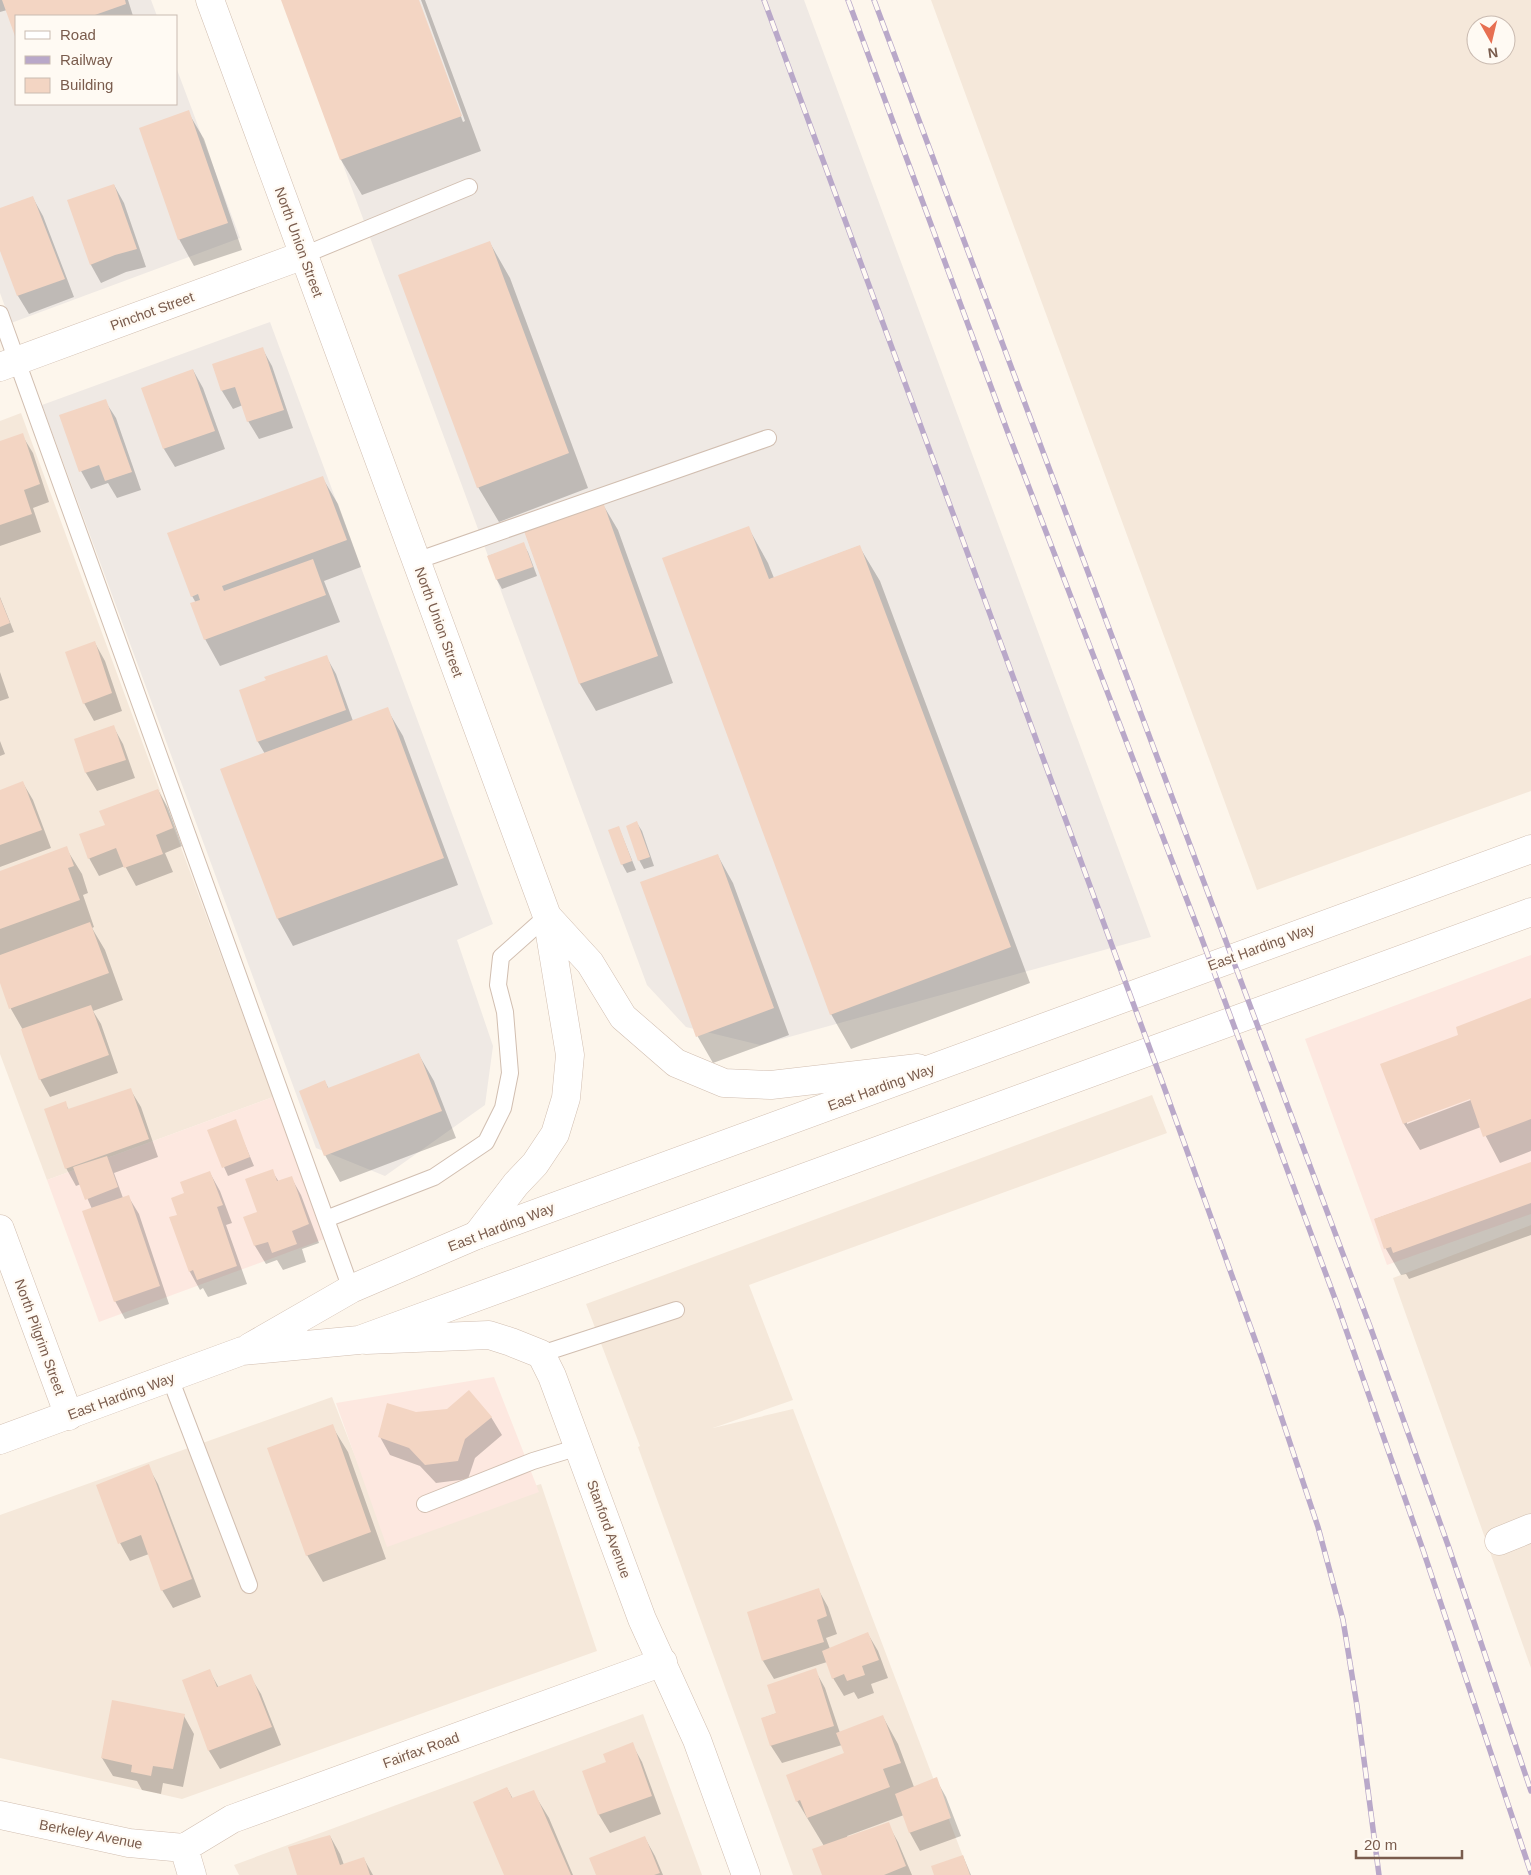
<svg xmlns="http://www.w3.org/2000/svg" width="1531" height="1875" font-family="Arial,sans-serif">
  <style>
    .residential { fill: #f5e8da; fill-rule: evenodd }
    .commercial { fill: #fde8e0 }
    .industrial { fill: #efe9e4 }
    .shadow { fill: #0003; fill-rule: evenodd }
    .building { fill: #f3d5c3 }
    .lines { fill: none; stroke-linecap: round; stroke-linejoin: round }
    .service-casing { stroke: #d1beb0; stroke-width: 18 }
    .minor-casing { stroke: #d1beb0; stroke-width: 29 }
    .tertiary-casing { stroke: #d1beb0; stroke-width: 29 }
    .service { stroke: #fff; stroke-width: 16 }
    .minor { stroke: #fff; stroke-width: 28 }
    .tertiary { stroke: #fff; stroke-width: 28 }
    .rail-casing { stroke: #b9a8c9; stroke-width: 5.5 }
    .rail { stroke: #fffaf3; stroke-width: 4; stroke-dasharray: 11; stroke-linecap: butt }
    .labels { text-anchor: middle; stroke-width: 4.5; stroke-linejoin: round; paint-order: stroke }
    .street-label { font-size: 14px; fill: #7a5c4d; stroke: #fffaf3 }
  </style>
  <rect width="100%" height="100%" fill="#fdf6ec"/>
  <!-- residential -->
  <path class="residential" d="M931,0H1531V791L1257,890ZM1476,25H1506V55H1476Z
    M21,413L273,1097L47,1180L0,1054V421Z
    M1152,1095L1167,1133L749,1285L793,1400L713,1428L793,1409L970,1875H793L638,1447L640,1446L586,1304Z
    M1531,1225V1668L1393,1278Z
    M332,1397L384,1530L541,1484L597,1651L182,1799L0,1758V1515Z
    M643,1714L702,1875H239L234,1865Z"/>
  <!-- commercial -->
  <path class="commercial" d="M1531,955V1214L1387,1265L1305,1039Z
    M273,1097L327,1238L99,1322L47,1180Z
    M494,1377L539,1492L387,1547L336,1403Z"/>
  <!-- industrial -->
  <path class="industrial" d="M0,0H151L157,16H16V104H176V67L240,238L11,323L0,293Z
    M282,0H804L1151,937L760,1045L686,1027L647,985Z
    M270,322L493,924L457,940L493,1046L485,1105L385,1176L316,1148L42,405Z"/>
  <!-- shadow -->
  <path class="shadow" d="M0,0H128L133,16H16V36L7,10L0,12Z
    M282,0H418L463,122L465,121L421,0H425L481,151L362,195L341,160Z
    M188,112L204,139L242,250L194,266L179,239Z
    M114,185L124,203L146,267L126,272L101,283L91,265L69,201Z
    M33,198L43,216L74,297L29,314L18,296L0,247V210Z
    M490,243L510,278L588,488L499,522L478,487Z
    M262,348L272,366L293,428L259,439L248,421L243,405L233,409L222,391L213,365Z
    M193,370L203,388L225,449L175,467L164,449L143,388Z
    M105,401L116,418L141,490L117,498L108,483L91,489L81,471Z
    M22,435L33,453L49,502L33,508L41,532L0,546V442Z
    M322,477L338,504L361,567L324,581L340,622L220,666L205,639L196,603L192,596Z
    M602,503L618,530L673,683L596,711L580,684L525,532Z
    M748,527L768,563L774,578L859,546L880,581L1030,983L851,1049L831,1014Z
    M523,544L528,552L537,576L502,589L497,580L488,556Z
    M0,597L14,632L0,637Z
    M95,643L105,661L122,711L94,721L84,703Z
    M326,656L336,674L353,721L387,709L403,736L458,885L293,946L278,919L222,770L265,754L258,742L241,691Z
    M0,672L9,698L0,701Z
    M113,726L123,744L135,778L97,791L86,773L75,740Z
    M0,741L5,754L0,756Z
    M23,783L33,800L51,848L0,867V791Z
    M158,790L168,808L182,846L165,853L173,872L136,886L125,866L99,876L89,858L106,826Z
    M637,823L642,831L654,866L644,869L639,860Z
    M619,828L636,870L627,873L622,864Z
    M66,848L82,874L88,893L83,895L94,927L92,928L105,950L123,1000L93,1011L101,1024L118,1073L50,1097L40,1079L23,1030L11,1009L0,980V872Z
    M718,856L733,883L789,1035L713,1063L698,1037L642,883Z
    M1531,999V1151L1500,1163L1481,1127L1420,1150L1404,1124L1382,1065L1460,1035ZM1475,1096L1476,1098L1407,1124V1122Z
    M419,1055L434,1081L456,1138L340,1182L325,1155V1082L329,1089Z
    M130,1089L141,1107L158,1157L114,1173L123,1198L128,1196L139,1214L169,1304L125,1319L115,1301L92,1209L81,1184L76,1186L66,1168L65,1103L69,1110Z
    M235,1121L254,1166L228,1176L224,1167Z
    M1531,1163V1235L1409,1279L1406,1274L1401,1275L1386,1249L1375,1219Z
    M272,1171L279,1182L291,1177L301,1195L319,1243L302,1249L306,1262L283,1270L277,1260L266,1264L255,1246L245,1218L259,1213Z
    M210,1173L220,1191L232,1223L226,1225L247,1284L208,1297L203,1288L200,1290L190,1272L171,1218L179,1215Z
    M416,1414L491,1417L502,1435L475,1458L468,1479L436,1483L420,1466L390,1455L380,1437Z
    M332,1426L348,1452L386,1559L323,1582L307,1555Z
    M148,1466L158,1484L201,1597L173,1608L162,1590L149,1554L130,1561L120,1543Z
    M818,1589L828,1607L837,1634L826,1638L830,1649L868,1634L878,1651L888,1678L871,1684L874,1693L858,1699L854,1692L844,1696L833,1678L827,1662L774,1679L763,1661L748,1613Z
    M209,1670L219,1688L250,1676L261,1694L281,1745L220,1769L209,1751L183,1681Z
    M815,1670L825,1688L840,1733L883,1717L898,1744L914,1787L936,1779L946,1797L961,1836L920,1851L910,1833L904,1815L847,1836L848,1838L888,1824L898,1842L912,1875H824V1846L797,1801L846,1754L842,1745L782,1763L771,1746L763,1718L777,1713Z
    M184,1716L194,1734L183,1787L163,1783L161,1794L142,1790L137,1781L113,1776L102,1758Z
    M632,1744L642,1762L661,1814L610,1833L599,1815L584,1772L608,1763Z
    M507,1788L513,1799L533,1792L549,1818L573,1875H505Z
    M330,1836L340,1854L344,1865L364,1859L373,1875H298Z
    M645,1838L655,1856L663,1875H597Z
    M963,1856L971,1875H936Z"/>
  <!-- building -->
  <path class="building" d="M2,0H125L126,4L92,16H16V39Z
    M281,0H419L462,116L340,160Z
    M189,110L228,223L178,240L139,128Z
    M114,184L137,249L115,255L90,265L67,200Z
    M33,196L65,279L17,296L0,251V208Z
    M490,241L569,453L477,488L398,275Z
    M263,347L284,410L247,422L235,387L221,391L212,364Z
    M193,369L215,431L163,449L141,388Z
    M106,399L132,472L105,481L99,465L79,472L59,415Z
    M23,433L40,484L24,490L32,514L0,525V441Z
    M323,476L347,540L222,586L224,591L313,559L326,595L204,640L190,603L200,600L198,594L191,597L167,533Z
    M603,502L658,656L579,684L524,531Z
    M749,526L769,579L860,545L1011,947L830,1015L662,558Z
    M524,542L533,567L496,580L487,556Z
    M0,598L10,623L0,627Z
    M95,641L112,693L83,704L65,652Z
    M327,655L346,710L257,742L239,690L266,680L264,677Z
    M388,707L444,858L277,919L220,769Z
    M114,725L126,760L85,773L74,739Z
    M23,781L42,830L0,845V790Z
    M158,789L173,828L156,835L163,854L124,868L116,848L88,859L79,834L105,825L99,811Z
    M637,821L650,857L638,861L626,826Z
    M619,826L632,861L621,865L608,830Z
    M67,846L74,866L68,868L80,900L0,929V871Z
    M718,854L774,1008L696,1037L640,882Z
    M90,922L109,973L9,1009L0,983V955Z
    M1531,998V1119L1483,1137L1470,1099L1403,1124L1380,1064L1458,1035L1456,1027Z
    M91,1005L109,1055L39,1080L21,1029Z
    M419,1053L442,1111L324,1156L299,1091L325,1080L328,1088Z
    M131,1088L149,1139L65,1169L44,1109L66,1101L68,1109Z
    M236,1119L250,1157L222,1168L207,1130Z
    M107,1156L118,1187L85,1200L73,1167Z
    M1531,1162V1203L1393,1253L1391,1247L1384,1249L1374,1219Z
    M273,1169L277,1181L292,1176L309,1224L292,1231L297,1244L272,1253L268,1242L254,1246L243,1217L257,1212L245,1179Z
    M210,1171L223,1205L217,1207L237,1266L197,1280L193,1270L189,1272L169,1217L177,1215L171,1198L184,1193L180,1182Z
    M129,1195L160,1286L114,1302L82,1211Z
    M469,1390L492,1417L465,1439L458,1461L425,1465L409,1448L378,1437L387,1403L416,1412L447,1409Z
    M333,1424L371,1532L306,1556L267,1448Z
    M149,1464L192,1579L161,1591L141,1535L118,1544L96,1485Z
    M819,1588L827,1616L817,1620L824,1642L762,1661L747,1612Z
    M868,1632L879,1660L862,1666L865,1675L847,1681L844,1674L832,1679L822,1651Z
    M816,1668L834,1726L770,1746L761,1718L776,1713L767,1685Z
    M210,1669L217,1687L251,1674L272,1727L208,1751L182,1680Z
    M112,1700L185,1714L173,1769L153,1766L151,1776L131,1772L132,1765L101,1758Z
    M883,1715L901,1763L883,1769L890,1787L807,1818L800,1800L796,1802L786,1775L844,1753L836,1733Z
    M633,1742L652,1796L598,1815L582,1771L606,1762L603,1754Z
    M937,1777L951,1818L909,1833L895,1794Z
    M507,1787L512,1798L534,1790L571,1875H504L473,1802Z
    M889,1822L906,1866L884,1875H822L812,1849Z
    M330,1835L340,1865L364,1857L370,1875H297L288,1847Z
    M645,1836L660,1873L654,1875H596L589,1858Z
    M963,1855L970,1875H934L931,1866Z"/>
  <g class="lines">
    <!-- service casing -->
    <g class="service-casing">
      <path id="service" d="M304,255L469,187
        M0,314L351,1289
        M416,561L768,438
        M326,1219L434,1177L486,1142L503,1108L510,1073L505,1012L498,985L501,957L547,916
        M541,1354L676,1310
        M170,1378L249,1585
        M425,1504L533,1461L579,1447"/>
    </g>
    <!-- minor casing -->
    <g class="minor-casing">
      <path id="minor" d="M210,0L547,916L570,1055L566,1098L555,1134L535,1164L516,1184L477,1235
        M0,367L304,255
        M547,916L590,963L623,1017L676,1063L724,1083L771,1085L918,1068
        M0,1229L69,1416
        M366,1340L489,1335L511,1342L541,1354L552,1376L642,1619L697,1740L746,1875
        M1499,1541L1531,1528
        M0,1815L129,1843L184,1848
        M184,1848L232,1819L663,1662
        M184,1848L192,1875"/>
    </g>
    <!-- tertiary casing -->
    <g class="tertiary-casing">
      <path id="tertiary" d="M250,1347L351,1289L477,1235L1531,849
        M0,1440L242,1351L359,1340L1531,912"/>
    </g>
    <!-- service -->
    <use href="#service" class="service"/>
    <!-- minor -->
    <use href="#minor" class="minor"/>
    <!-- tertiary -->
    <use href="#tertiary" class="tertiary"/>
    <!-- rail casing -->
    <g class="rail-casing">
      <path id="rail" d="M764,0L1164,1087L1262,1359L1318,1527L1343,1620L1357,1706L1379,1875
        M848,0L1007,430L1200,934L1337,1304L1423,1550L1531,1873
        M874,0L1371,1329L1449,1548L1531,1791"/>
    </g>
    <!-- rail -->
    <use href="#rail" class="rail"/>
  </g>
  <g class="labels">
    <!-- street labels -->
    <g class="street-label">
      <text transform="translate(299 242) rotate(70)" y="5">North Union Street</text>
      <text transform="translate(152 311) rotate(-20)" y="5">Pinchot Street</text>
      <text transform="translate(439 622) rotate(70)" y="5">North Union Street</text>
      <text transform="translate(1261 947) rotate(-20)" y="5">East Harding Way</text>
      <text transform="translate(881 1087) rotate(-20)" y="5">East Harding Way</text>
      <text transform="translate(501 1227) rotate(-21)" y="5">East Harding Way</text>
      <text transform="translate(40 1337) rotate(70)" y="5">North Pilgrim Street</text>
      <text transform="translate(121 1396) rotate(-20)" y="5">East Harding Way</text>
      <text transform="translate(609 1529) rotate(70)" y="5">Stanford Avenue</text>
      <text transform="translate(421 1750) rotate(-20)" y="5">Fairfax Road</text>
      <text transform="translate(91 1834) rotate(11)" y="5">Berkeley Avenue</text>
    </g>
  </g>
  <!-- legend -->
  <rect x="15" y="15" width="162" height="90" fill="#fffaf3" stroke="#cabbb1"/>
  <rect x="25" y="31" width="25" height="8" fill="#ffffff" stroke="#cabbb1"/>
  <text x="60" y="40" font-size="15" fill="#7a5c4d">Road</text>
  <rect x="25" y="56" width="25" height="8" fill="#b9a8c9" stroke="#cabbb1"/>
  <text x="60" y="65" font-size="15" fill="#7a5c4d">Railway</text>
  <rect x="25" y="78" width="25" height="15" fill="#f3d5c3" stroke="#cabbb1"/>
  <text x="60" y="90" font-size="15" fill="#7a5c4d">Building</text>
  <!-- north arrow -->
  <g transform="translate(1491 40) rotate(172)"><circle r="24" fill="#fffaf3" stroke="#cabbb1"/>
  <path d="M0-4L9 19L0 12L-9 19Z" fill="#e76f51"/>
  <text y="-8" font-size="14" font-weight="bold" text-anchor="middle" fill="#7a5c4d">N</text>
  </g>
  <!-- scale -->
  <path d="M1356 1850v8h106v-8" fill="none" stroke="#7a5c4d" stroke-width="2.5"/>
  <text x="1364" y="1850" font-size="15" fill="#7a5c4d" stroke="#fffaf3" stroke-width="4" paint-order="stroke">20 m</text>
</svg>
